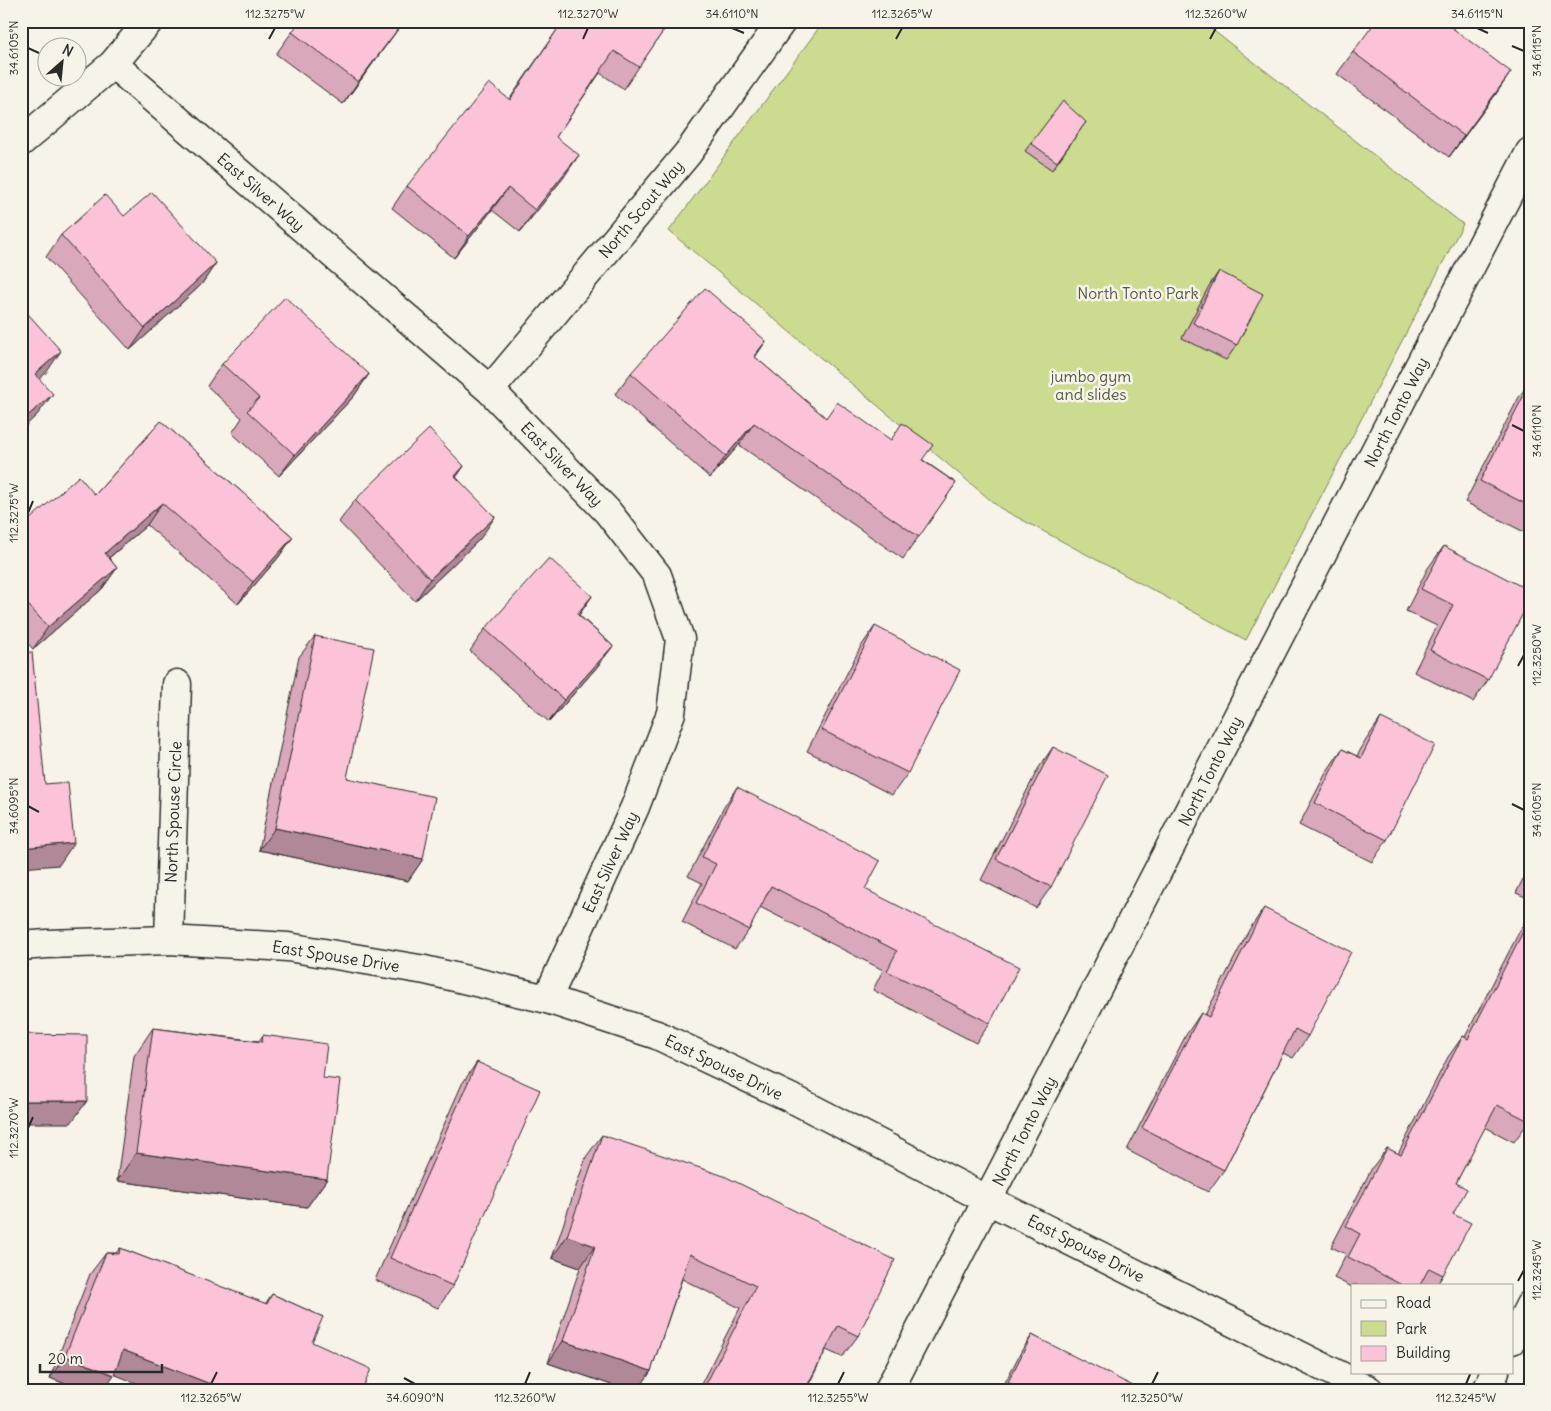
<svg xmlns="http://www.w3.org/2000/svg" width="1551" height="1411" font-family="Delius,sans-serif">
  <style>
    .green { fill: #cbdc90; stroke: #7b845e }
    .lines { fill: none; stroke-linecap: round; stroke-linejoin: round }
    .minor-casing { stroke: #2b2b2b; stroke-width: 31 }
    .major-casing { stroke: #2b2b2b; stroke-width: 31 }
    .minor { stroke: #f7f3e8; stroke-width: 28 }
    .major { stroke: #f7f3e8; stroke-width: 28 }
    .wall { fill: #d9a8ba; stroke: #2b2b2b }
    .shaded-wall { fill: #b08897; stroke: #2b2b2b }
    .building { fill: #fcc3d8; stroke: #2b2b2b }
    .ticks { fill: none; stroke: #2b2b2b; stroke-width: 2 }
    .labels { text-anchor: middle; stroke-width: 5; stroke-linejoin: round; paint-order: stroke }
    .street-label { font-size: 16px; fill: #2b2b2b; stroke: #f7f3e8 }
    .park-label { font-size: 16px; fill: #535744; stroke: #f7f3e8 }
    .neatline { fill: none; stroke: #2b2b2b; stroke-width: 2 }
    .ticks-label { font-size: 12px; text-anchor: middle; fill: #2b2b2b }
  </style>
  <rect width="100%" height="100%" fill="#f7f3e8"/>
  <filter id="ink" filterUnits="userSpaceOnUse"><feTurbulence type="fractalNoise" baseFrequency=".02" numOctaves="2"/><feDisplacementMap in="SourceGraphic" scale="10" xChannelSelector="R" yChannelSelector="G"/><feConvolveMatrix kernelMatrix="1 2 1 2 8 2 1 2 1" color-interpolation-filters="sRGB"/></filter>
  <g filter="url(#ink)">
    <!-- green -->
    <path class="green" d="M824,21H1201L1463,224L1246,640L1000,508L669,231Z"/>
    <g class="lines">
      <!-- minor casing -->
      <g class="minor-casing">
        <path id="minor" d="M113,64L490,390L607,511L657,575L680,639L671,713L635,807L547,999
          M21,142L113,64L149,21
          M490,390L688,153L782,21
          M169,940L177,684
          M1512,1340L1530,1305
          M889,1390L1530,152
          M1487,1390L1495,1372"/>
      </g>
      <!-- major casing -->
      <g class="major-casing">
        <path id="major" d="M21,946L47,944L169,940L288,947L425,970L547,999L657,1035L799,1102L988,1200L1369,1390"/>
      </g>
      <!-- minor -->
      <use href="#minor" class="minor"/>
      <!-- major -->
      <use href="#major" class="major"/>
    </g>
    <!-- wall -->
    <path class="wall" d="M404,21L343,104L276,54L292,32Z
      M563,21H670L624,89L600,73L556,137L564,177L520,232L492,210L454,258L392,208L407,186L509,100Z
      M1353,52L1496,94L1449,157L1337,74Z
      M1086,122L1052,170L1025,151L1031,143Z
      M124,216L216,263L201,285L130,350L46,257L61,235Z
      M1219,271L1237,345L1226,360L1182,338L1209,286Z
      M766,341L755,357L826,418L891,440L923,460L956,483L903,559L739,445L710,478L615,394L631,373Z
      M222,364L369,374L354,396L279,476L232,433L242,418L207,386Z
      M1530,381V535L1465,502L1519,397Z
      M161,421L293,537L278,558L238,604L147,525L109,558L117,568L102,589L33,649L21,636V527L95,495Z
      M464,466L456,477L480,539L415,601L339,522L355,500Z
      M1444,546L1488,680L1473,702L1414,672L1437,626L1406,611L1428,568Z
      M592,596L579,615L613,646L597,667L549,722L470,651L485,629Z
      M875,626L908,773L892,795L807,751L860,648Z
      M315,636L347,778L423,859L408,881L259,850L299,657Z
      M1381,718L1387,840L1372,862L1299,825L1327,771L1342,749L1357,756L1366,740Z
      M1053,747L1051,887L1036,908L981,880L1038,769Z
      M737,787L865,889L990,1023L976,1043L873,990L883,970L760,907L749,930L735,949L682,922L702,883L688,876L724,807Z
      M1530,865V899L1516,893Z
      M1264,908L1308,1036L1293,1058L1283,1053L1224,1170L1208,1192L1127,1150L1186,1035L1201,1013L1205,1015L1249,930Z
      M1530,911V1054L1523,1067L1529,1121L1514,1142L1485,1127L1456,1183L1453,1214L1443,1275L1437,1285H1352V1287L1334,1278L1346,1254L1331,1247L1372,1168L1387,1148L1398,1154L1448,1057L1463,1036L1465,1037Z
      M153,1028L259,1041L263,1035L323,1078L327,1179L307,1207L117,1181L134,1056Z
      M477,1062L453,1286L438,1308L375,1280L462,1084Z
      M602,1135L858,1336L842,1357L826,1350L806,1390H698L740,1308L682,1279L651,1371L638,1390H626L548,1363L580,1268L552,1258L586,1157Z
      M120,1248L265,1304L272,1294L323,1317L114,1374L103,1390H81L50,1378L90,1274L106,1253H116Z
      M1032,1335L1134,1390H1001L1022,1350Z"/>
    <!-- shaded-wall -->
    <path class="shaded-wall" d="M404,21L343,104L358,82Z
      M1511,72L1496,94L1449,157L1464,136Z
      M579,155L564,177L520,232L535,210Z
      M508,188L492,210L454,258L469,236Z
      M216,263L201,285L130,350L145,328Z
      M766,341L751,363L754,356Z
      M61,351L46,373L21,395L35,374Z
      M369,374L354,396L279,476L295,455Z
      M53,394L37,415L21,430V422L24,419Z
      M754,423L739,445L710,478L726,456Z
      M464,466L449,488L455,476Z
      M162,503L147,525L89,575L105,553Z
      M495,517L480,539L415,601L430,579Z
      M293,537L278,558L238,604L253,582Z
      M117,568L102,589L33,649L48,627Z
      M592,596L577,618V614Z
      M613,646L597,667L549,722L564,700Z
      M275,828L423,859L408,881L259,850Z
      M74,843L59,865L21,868V848Z
      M21,1101H87L71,1123H21Z
      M136,1153L327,1179L307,1207L117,1181Z
      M567,1236L595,1246L580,1268L552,1258Z
      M563,1341L651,1371L638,1390H626L548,1363Z
      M123,1350L226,1390H154L108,1372Z
      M65,1356L114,1375L103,1390H81L50,1378Z"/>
    <!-- building -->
    <path class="building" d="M300,21H404L358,82L292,32Z
      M563,21H670L639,67L614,51L556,137L579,155L535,210L508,188L469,236L407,186L489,83L510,100Z
      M1376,21H1443L1511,72L1464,136L1353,52Z
      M1063,101L1086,122L1057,162L1031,143Z
      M152,192L216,263L145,328L61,235L105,195L124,216Z
      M1219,271L1263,294L1237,345L1193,323Z
      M705,288L766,341L754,356L826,418L837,402L891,440L902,423L933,445L922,460L956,483L919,537L754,423L726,456L631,373Z
      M285,297L369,374L295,455L247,411L259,398L222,364Z
      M21,306L61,351L35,374L53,394L24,419L21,416Z
      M1530,383V506L1480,481Z
      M161,421L293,537L253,582L162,503L105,553L117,568L48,627L21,597V527L79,476L95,495Z
      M429,429L464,466L455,476L495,517L430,579L355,500Z
      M1444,546L1530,591V600L1488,680L1430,650L1453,605L1421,589Z
      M549,558L592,596L577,614L613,646L564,700L485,629Z
      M875,626L960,670L908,773L822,730Z
      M315,636L374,648L347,778L435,797L423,859L275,828Z
      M32,652L45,784L68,782L74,843L21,848V653Z
      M1381,718L1435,745L1387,840L1315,803L1342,749L1361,758Z
      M1053,747L1108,775L1051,887L996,859Z
      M737,787L880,861L865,889L1019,967L990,1023L887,971L897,951L771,886L749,930L696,903L716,864L702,857Z
      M1264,908L1351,952L1308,1036L1295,1029L1224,1170L1142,1128L1201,1013L1209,1017Z
      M1530,918V1054L1523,1067L1530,1070V1119L1529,1121L1497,1105L1456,1183L1467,1189L1453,1214L1471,1223L1443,1275L1429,1268L1420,1285H1402L1348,1257L1360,1234L1346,1226L1387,1148L1401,1155L1463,1036L1468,1039Z
      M153,1028L262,1042L263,1035L327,1044L323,1078L340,1080L327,1179L136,1153Z
      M21,1034L87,1035V1101H21Z
      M477,1062L540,1090L453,1286L390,1258Z
      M602,1135L724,1176L895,1260L858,1336L838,1326L805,1390H703L756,1286L690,1254L651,1371L563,1341L595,1246L567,1236Z
      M21,1235L28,1238L21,1252Z
      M120,1248L267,1304L272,1294L323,1317L312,1342L371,1369L362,1390H226L123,1350L114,1375L65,1356L106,1253L119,1254Z
      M1032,1335L1135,1387L1134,1390H1024L1008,1382Z"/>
  </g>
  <!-- ticks -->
  <path class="ticks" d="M732,28L744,33M1477,28L1488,33M269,39L275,28M583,39L588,28M896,39L902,28M1210,39L1216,28M1512,46L1524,51M28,48L39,53M1512,425L1524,431M28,513L33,501M1518,666L1524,655M1512,804L1524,810M28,806L39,812M28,1128L33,1117M1518,1281L1524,1270M404,1378L415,1384M211,1384L217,1372M525,1384L530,1372M838,1384L844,1372M1152,1384L1158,1372M1466,1384L1471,1372"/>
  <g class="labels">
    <!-- street labels -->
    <g class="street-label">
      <text transform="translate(261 192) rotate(41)" y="6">East Silver Way</text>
      <text transform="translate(641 209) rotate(-50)" y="6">North Scout Way</text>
      <text transform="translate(1396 412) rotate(-63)" y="6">North Tonto Way</text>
      <text transform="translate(562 464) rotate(46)" y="6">East Silver Way</text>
      <text transform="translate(1210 771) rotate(-63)" y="6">North Tonto Way</text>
      <text transform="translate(173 812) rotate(-88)" y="6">North Spouse Circle</text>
      <text transform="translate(610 862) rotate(-65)" y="6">East Silver Way</text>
      <text transform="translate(336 956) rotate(9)" y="6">East Spouse Drive</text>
      <text transform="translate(724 1067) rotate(26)" y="6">East Spouse Drive</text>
      <text transform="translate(1024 1131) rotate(-63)" y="6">North Tonto Way</text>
      <text transform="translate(1086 1248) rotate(27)" y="6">East Spouse Drive</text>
    </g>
    <!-- park labels -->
    <g class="park-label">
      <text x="1138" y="299">North Tonto Park</text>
      <text x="1091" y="382">jumbo gym<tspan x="1091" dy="18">and slides</tspan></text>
    </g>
  </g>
  <!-- margin -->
  <rect width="1551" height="1411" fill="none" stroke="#f7f3e8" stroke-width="55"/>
  <!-- legend -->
  <rect x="1351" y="1284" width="162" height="90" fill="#f7f3e8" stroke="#a5a39c"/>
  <rect x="1361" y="1300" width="25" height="8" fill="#f7f3e8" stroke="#a5a39c"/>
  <text x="1396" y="1308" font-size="15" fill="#2b2b2b">Road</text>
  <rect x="1361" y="1321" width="25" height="15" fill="#cbdc90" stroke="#a5a39c"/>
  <text x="1396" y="1334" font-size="15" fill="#2b2b2b">Park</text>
  <rect x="1361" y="1346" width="25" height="15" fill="#fcc3d8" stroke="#a5a39c"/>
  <text x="1396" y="1358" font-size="15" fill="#2b2b2b">Building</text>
  <!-- north arrow -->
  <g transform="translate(62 62) rotate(27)"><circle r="24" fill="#f7f3e8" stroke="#a5a39c"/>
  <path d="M0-4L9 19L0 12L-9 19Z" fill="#2b2b2b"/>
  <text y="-8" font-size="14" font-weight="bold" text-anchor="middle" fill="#2b2b2b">N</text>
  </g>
  <!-- scale -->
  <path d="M40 1364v8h122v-8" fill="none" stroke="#2b2b2b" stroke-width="2.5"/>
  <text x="48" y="1364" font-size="15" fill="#2b2b2b" stroke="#f7f3e8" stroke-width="4" paint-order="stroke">20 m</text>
  <rect x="28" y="28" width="1496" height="1356" class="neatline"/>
  <g class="ticks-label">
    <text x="275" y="18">112.3275°W</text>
    <text x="588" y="18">112.3270°W</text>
    <text x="732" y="18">34.6110°N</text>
    <text x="902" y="18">112.3265°W</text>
    <text x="1216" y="18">112.3260°W</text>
    <text x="1477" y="18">34.6115°N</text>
    <text transform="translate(14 48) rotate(-90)" y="4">34.6105°N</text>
    <text transform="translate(1537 51) rotate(-90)" y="4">34.6115°N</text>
    <text transform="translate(1537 431) rotate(-90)" y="4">34.6110°N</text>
    <text transform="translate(14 513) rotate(-90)" y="4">112.3275°W</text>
    <text transform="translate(1537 655) rotate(-90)" y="4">112.3250°W</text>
    <text transform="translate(14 806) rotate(-90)" y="4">34.6095°N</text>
    <text transform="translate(1537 810) rotate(-90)" y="4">34.6105°N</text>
    <text transform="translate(14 1128) rotate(-90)" y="4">112.3270°W</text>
    <text transform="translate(1537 1270) rotate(-90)" y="4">112.3245°W</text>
    <text x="211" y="1402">112.3265°W</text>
    <text x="415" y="1402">34.6090°N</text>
    <text x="525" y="1402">112.3260°W</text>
    <text x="838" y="1402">112.3255°W</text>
    <text x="1152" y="1402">112.3250°W</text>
    <text x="1466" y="1402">112.3245°W</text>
  </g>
</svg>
